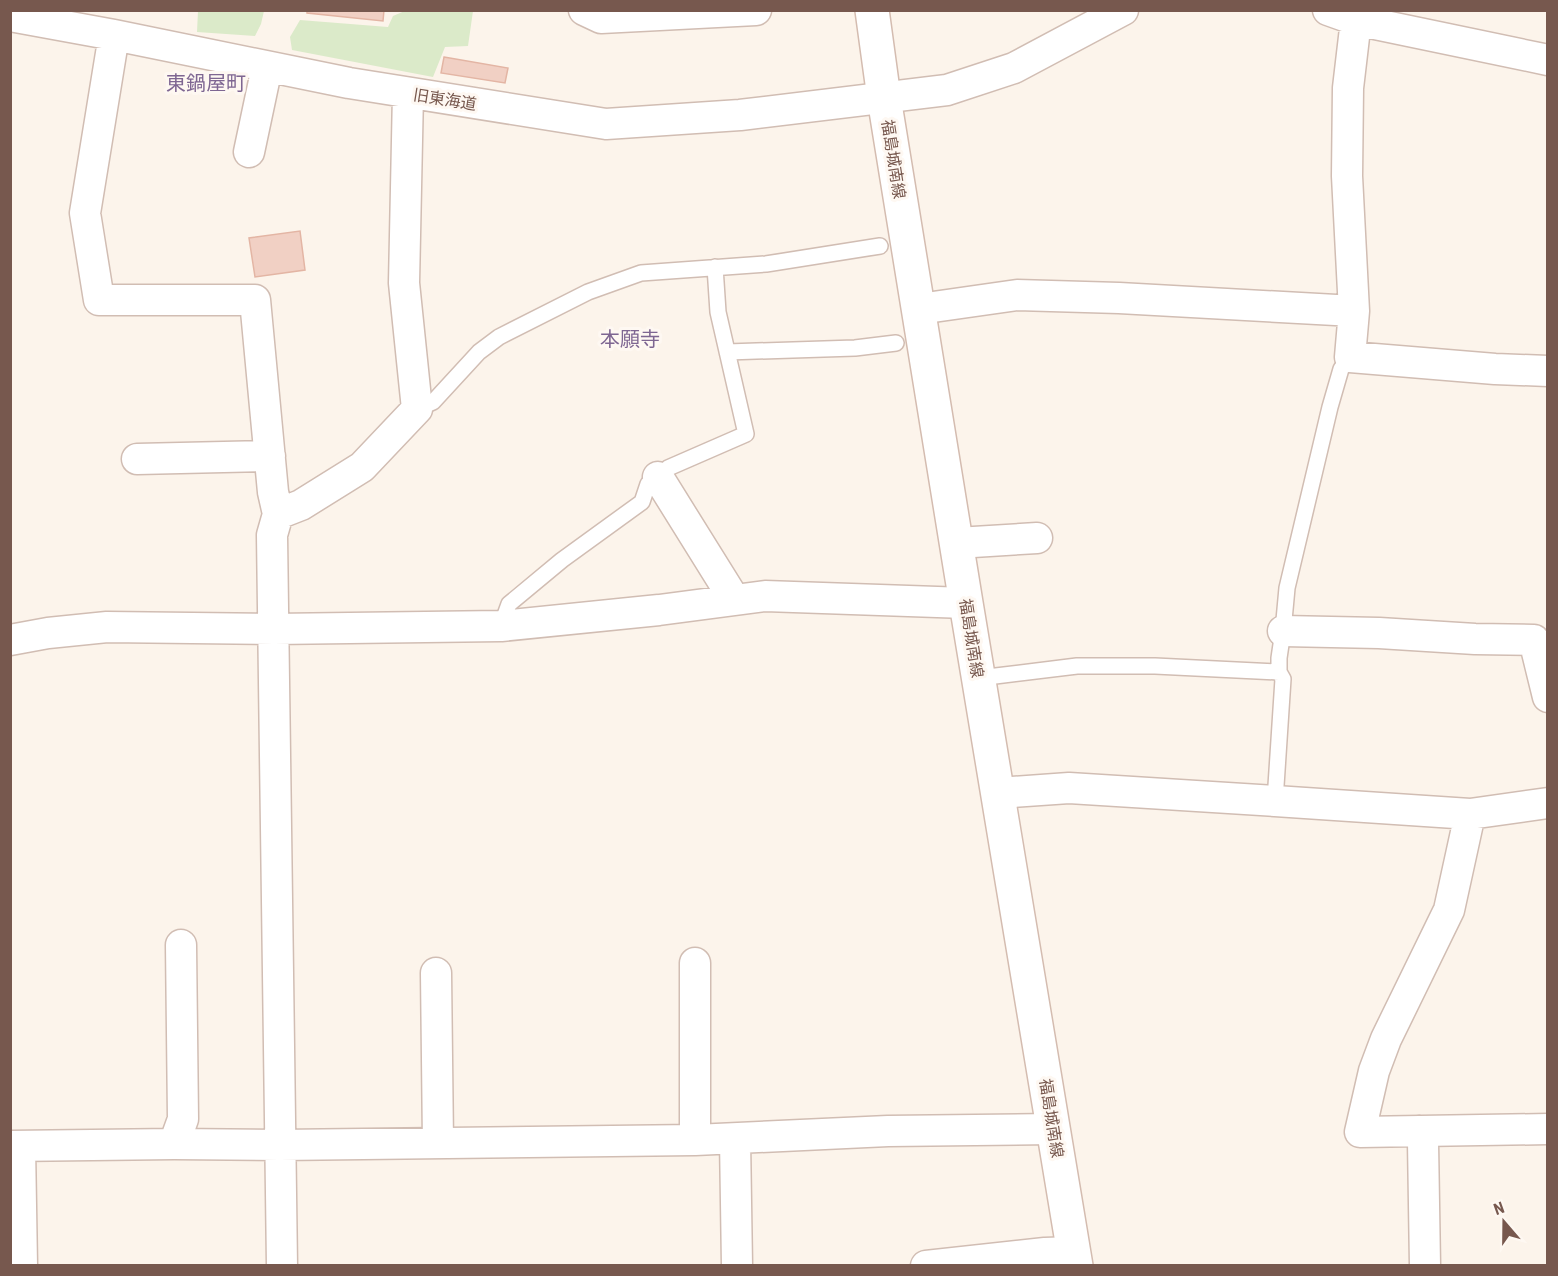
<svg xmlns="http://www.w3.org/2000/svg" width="1558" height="1276" font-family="'Roboto Condensed','Noto Sans JP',sans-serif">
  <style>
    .green { fill: #dbeac9 }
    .building { fill: #f1d0c4; stroke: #e3b5a4; stroke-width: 1.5 }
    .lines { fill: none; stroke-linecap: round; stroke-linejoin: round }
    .service-casing { stroke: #d1bdb3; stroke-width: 18 }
    .minor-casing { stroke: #d1bdb3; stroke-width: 33 }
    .secondary-casing { stroke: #d4bcb0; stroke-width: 36 }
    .service { stroke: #fff; stroke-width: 15 }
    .minor { stroke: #fff; stroke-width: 30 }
    .secondary { stroke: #fff; stroke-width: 33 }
    .labels { text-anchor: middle; stroke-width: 6; stroke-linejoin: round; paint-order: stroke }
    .street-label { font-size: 16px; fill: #77584e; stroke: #fef8f2 }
    .quarter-label { font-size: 20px; fill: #7e6692; stroke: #fef8f2 }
  </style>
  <rect width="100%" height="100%" fill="#fcf4eb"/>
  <!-- green -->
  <path class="green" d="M407,10L473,11L468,46L445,47L433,77L292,50L290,37L300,20L388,27L393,16Z
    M198,11V10L264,11L261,24L255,36L197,32Z"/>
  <!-- building -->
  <path class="building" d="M307,10H384L383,21L307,13Z
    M444,57L508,68L505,83L441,73Z
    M300,231L305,270L255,277L249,238Z"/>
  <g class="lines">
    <!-- service casing -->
    <g class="service-casing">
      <path id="service" d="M727,352L855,348L896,343
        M417,409L433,402L479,352L499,337L588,292L641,273L766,264L880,246
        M501,626L509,604L562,560L642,502L648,484L668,468L746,434L718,312L715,267
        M979,678L1077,666H1155L1279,672
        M1275,801L1283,679L1279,672V658L1283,631L1287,588L1330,407L1341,369L1350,357"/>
    </g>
    <!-- minor casing -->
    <g class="minor-casing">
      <path id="minor" d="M584,10L601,18L756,10
        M1328,10L1356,20L1548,60
        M10,16L114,35L349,83L606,124L740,115L947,90L1014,68L1123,10
        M1356,20L1348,88L1347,176L1354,311L1350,357L1495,369L1548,371
        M114,35L85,213L99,300H255L273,492L278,514L272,535L282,1266
        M249,152L267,67
        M919,309L1017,295L1119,298L1354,311
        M137,459L270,456
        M658,477L734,599
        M278,514L301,505L362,467L417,409L404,283L408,93
        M957,543L1037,538
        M1283,631L1379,633L1475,639L1534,640L1548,697
        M10,640L48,633L107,627L274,629L501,626L659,610L765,596L966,603
        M998,793L1069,788L1275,801L1470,814L1548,803
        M1470,814L1449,910L1386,1039L1374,1071L1360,1132L1548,1129
        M695,963V1140
        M436,973L438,1143
        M1419,1131L1423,1142L1425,1266
        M735,1139L737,1266
        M174,1144L183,1119L181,945
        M10,1146L174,1144L280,1145L695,1140L888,1131L1053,1129
        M20,1146L22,1266
        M926,1266L1045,1253L1073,1252"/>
    </g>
    <!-- secondary casing -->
    <g class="secondary-casing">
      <path id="secondary" d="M872,10L884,98L966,603L1076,1266"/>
    </g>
    <!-- service -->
    <use href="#service" class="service"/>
    <!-- minor -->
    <use href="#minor" class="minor"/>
    <!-- secondary -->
    <use href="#secondary" class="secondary"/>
  </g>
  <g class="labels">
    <!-- street labels -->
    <g class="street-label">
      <text transform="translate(445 99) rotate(9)" y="6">旧東海道</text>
      <text transform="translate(894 159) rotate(81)" y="6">福島城南線</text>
      <text transform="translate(972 638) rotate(81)" y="6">福島城南線</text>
      <text transform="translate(1052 1118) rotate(81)" y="6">福島城南線</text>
    </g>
    <!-- quarter labels -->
    <g class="quarter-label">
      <text x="206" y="90">東鍋屋町</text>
      <text x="630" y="346">本願寺</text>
    </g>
  </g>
  <!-- border -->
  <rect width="1558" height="1276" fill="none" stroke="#77584e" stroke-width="24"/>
  <!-- north arrow -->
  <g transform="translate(1504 1222) rotate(340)" stroke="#fef8f2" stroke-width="4.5" paint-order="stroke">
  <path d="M0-4.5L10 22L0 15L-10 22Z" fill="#77584e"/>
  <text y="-9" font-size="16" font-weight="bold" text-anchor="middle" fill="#77584e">N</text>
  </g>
</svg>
